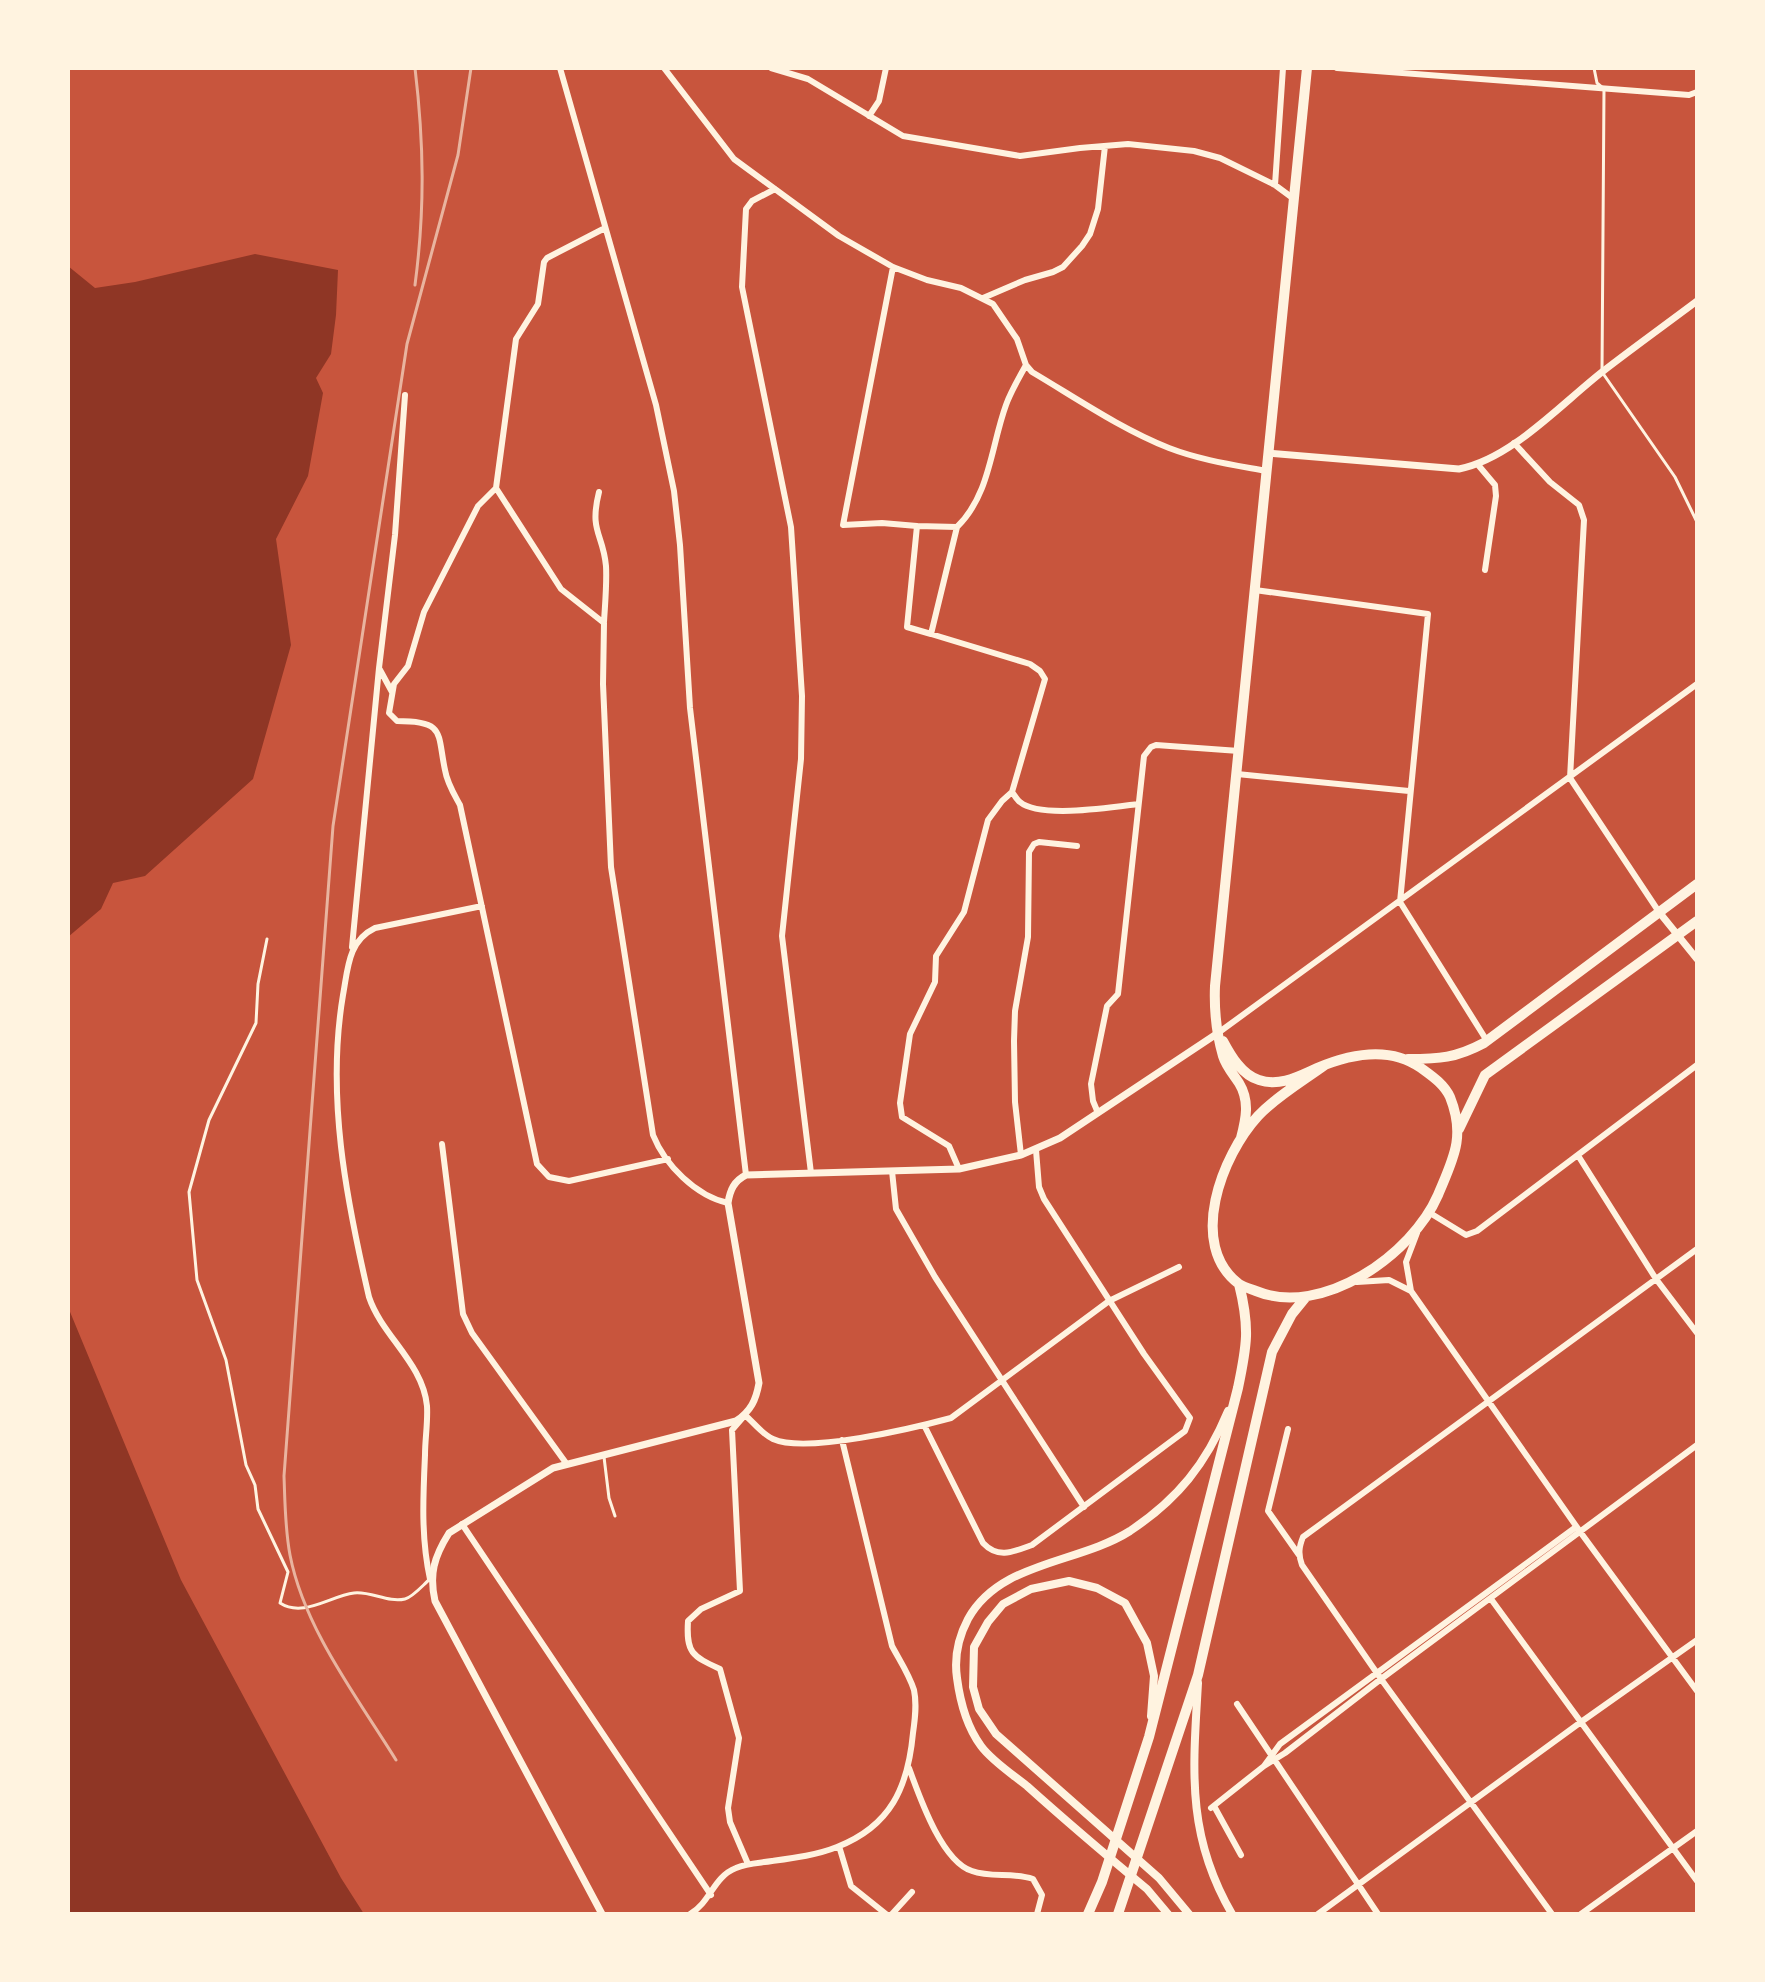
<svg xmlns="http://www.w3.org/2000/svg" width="1765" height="1982" font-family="'IBM Plex Sans',sans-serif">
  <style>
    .water { fill: #8f3625 }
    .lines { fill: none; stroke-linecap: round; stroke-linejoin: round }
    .service { stroke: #fff3e0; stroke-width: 3 }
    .minor { stroke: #fff3e0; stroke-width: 6 }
    .tertiary { stroke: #fff3e0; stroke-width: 7 }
    .secondary { stroke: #fff3e0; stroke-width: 8 }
    .trunk { stroke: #fff3e0; stroke-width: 10 }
    .rail { stroke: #e9b49f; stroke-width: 3 }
  </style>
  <rect width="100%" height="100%" fill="#c8553d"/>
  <!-- water -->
  <path class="water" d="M255,254L338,270L336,315L331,354L316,378L323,393L308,476L276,539L291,645L253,779L145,876L113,883L101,909L68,937V266L95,288L135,282Z
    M68,1307L181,1580L341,1878L364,1914H68Z"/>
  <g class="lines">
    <!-- service -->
    <path class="service" d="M1594,68L1597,83L1604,89L1602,372L1675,477L1697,522
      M267,939L258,984L256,1023L209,1120L189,1192L197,1280L226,1360L246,1465L255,1485L258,1509L288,1572L280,1603C303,1618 330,1596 354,1593C371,1591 388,1603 405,1599C413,1597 423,1585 430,1579
      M604,1457L609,1498L615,1516"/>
    <!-- minor -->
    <path class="minor" d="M560,68L656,405L674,491L680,545L690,708L746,1175
      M664,68L734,159L839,236L893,267L927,280L961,288L993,304L1017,339L1026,365L1032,372C1076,398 1121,429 1169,448C1200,460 1234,465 1266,471
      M771,68L808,79L903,136L1020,156L1080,148L1128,144L1194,151L1220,158L1275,185L1294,199
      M1337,68L1689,95L1697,92
      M869,116L879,101L886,68
      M1275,185L1283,68
      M775,189L752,201L746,209L742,287L791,527L802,696L801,759L782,936L811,1173
      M605,228L547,258L544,262L538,304L516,339L496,488L478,506L424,612L408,666L394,684L389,713L397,721C446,721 437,733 445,770C447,783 454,794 460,805L537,1164L549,1177L569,1181L668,1159
      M893,267L843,525L882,523L917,526L907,627L931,634
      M983,298L1025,280L1053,272L1063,267L1082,246L1090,234L1098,209L1105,146
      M1514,443L1550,482L1579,505L1584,520L1570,778L1659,912
      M1479,466L1495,485L1496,496L1485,570
      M496,488L561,589L604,623L603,684L611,867L653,1135C665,1165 696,1196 728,1203
      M599,492C589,532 603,533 606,566C607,584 605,604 604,622
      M917,526L957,527C990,495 991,446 1006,405C1011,391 1019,378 1026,365
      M957,527L931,634L1030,664L1040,671L1045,679L1012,792L1002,801L988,820L964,912L936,956L935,982L910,1034L900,1103L902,1117L949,1146L959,1169
      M1255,590L1428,614L1400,902L1487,1041
      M379,668L395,535L405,395
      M1237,774L1409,791
      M1012,792C1015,796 1017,800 1020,802C1040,819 1114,807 1138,804
      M352,947L379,668L392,692
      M1218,1033L1697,684
      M1098,1113L1093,1101L1091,1084L1107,1006L1118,994L1144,756L1151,747L1156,745L1239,751
      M442,1144L463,1314L472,1333L566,1463
      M1021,1155L1015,1102L1014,1041L1015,1011L1028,937L1029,852L1034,844L1039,842L1077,846
      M1579,1157L1656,1279L1697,1333
      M892,1171L896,1209L935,1277L1084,1507
      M1430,1213L1466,1235L1477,1231L1697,1065
      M1417,1233L1406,1262L1411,1291L1581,1533L1697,1691
      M1357,1282L1389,1280L1411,1291
      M924,1425L983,1543C998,1559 1013,1552 1032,1545L1185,1431L1190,1418L1144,1354L1044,1199L1039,1187L1036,1150
      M1288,1429L1268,1511L1299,1555
      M462,1524L711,1895
      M430,1579C421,1538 423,1498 425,1455C425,1439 428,1422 427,1406C423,1363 382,1336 369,1297C346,1198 326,1096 343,995C348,968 348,941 375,928L482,906
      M1491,1599L1697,1881
      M1237,1704L1378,1914
      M1264,1766L1280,1744L1576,1527
      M909,1768C919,1795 941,1861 972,1871C991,1878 1013,1872 1033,1879L1042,1895L1037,1914
      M1214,1806L1241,1855
      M1211,1808L1264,1766L1285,1753L1381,1679L1697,1445
      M839,1846L851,1886L886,1914
      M748,1864L730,1822L728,1808L739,1738L720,1669C692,1656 686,1653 688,1621L701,1609L740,1591L732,1430L745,1415C754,1423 762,1434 773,1439C806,1454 914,1428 951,1418L1109,1301L1179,1267
      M690,1914C711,1902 713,1877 736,1868C747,1863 760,1863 772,1861C794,1858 817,1855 837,1847C891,1826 908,1787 913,1733C915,1719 917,1704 914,1690C909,1674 900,1661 892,1646L842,1440
      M892,1914L912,1892
      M1318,1914L1581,1722L1697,1640
      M1552,1914L1381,1679L1302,1565C1298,1554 1299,1547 1303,1537L1697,1249
      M1581,1914L1697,1831"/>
    <!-- tertiary -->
    <path class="tertiary" d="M1268,453L1459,469C1511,459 1560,405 1602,372C1633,348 1665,325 1697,301
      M1659,912L1697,959
      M602,1914L435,1601C429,1574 434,1557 449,1533L553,1468L736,1421C751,1411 756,1400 759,1383L728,1203C730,1190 734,1181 746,1175L959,1169L1021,1155L1060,1138L1218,1033"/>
    <!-- secondary -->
    <path class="secondary" d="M1198,1683C1193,1770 1186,1835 1232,1914
      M1151,1716L1154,1676L1147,1643L1125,1603L1097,1588L1069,1581L1031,1589L1003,1604L988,1622L974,1647L973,1687L979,1709L996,1734L1159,1878L1189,1914
      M1168,1914L1147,1889C1106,1855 1066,1821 1027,1786C1012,1774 992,1761 981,1746C967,1727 960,1701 957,1678C954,1657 958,1638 968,1619C1000,1561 1078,1564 1130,1531C1178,1499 1206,1464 1228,1411"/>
    <!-- trunk -->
    <path class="trunk" d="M1223,1041C1231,1056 1242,1075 1259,1080C1280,1087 1299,1076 1317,1068C1350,1054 1390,1046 1421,1068C1432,1076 1444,1084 1450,1097C1466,1137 1453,1159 1438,1195C1412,1255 1322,1318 1256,1291C1251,1289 1244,1287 1239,1284C1187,1245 1222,1155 1258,1116C1277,1096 1303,1081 1325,1065
      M1408,1059C1439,1059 1456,1058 1484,1043L1697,884
      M1459,1129L1485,1075L1697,921
      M1241,1138C1246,1119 1250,1101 1239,1083C1233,1074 1226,1066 1223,1056C1216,1032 1214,1010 1215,986L1307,68
      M1088,1914L1102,1882L1149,1737L1238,1388C1247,1345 1250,1328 1239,1284
      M1118,1914L1198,1675L1272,1352L1292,1314L1305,1298"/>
    <!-- rail -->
    <path class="rail" d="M415,68C424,144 425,209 415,285
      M396,1760C357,1697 304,1628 290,1555C285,1529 285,1502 284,1476L333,826L407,344L458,155L471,68"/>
  </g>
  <!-- border -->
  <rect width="1765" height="1982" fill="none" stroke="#fff3e0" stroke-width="140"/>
</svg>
